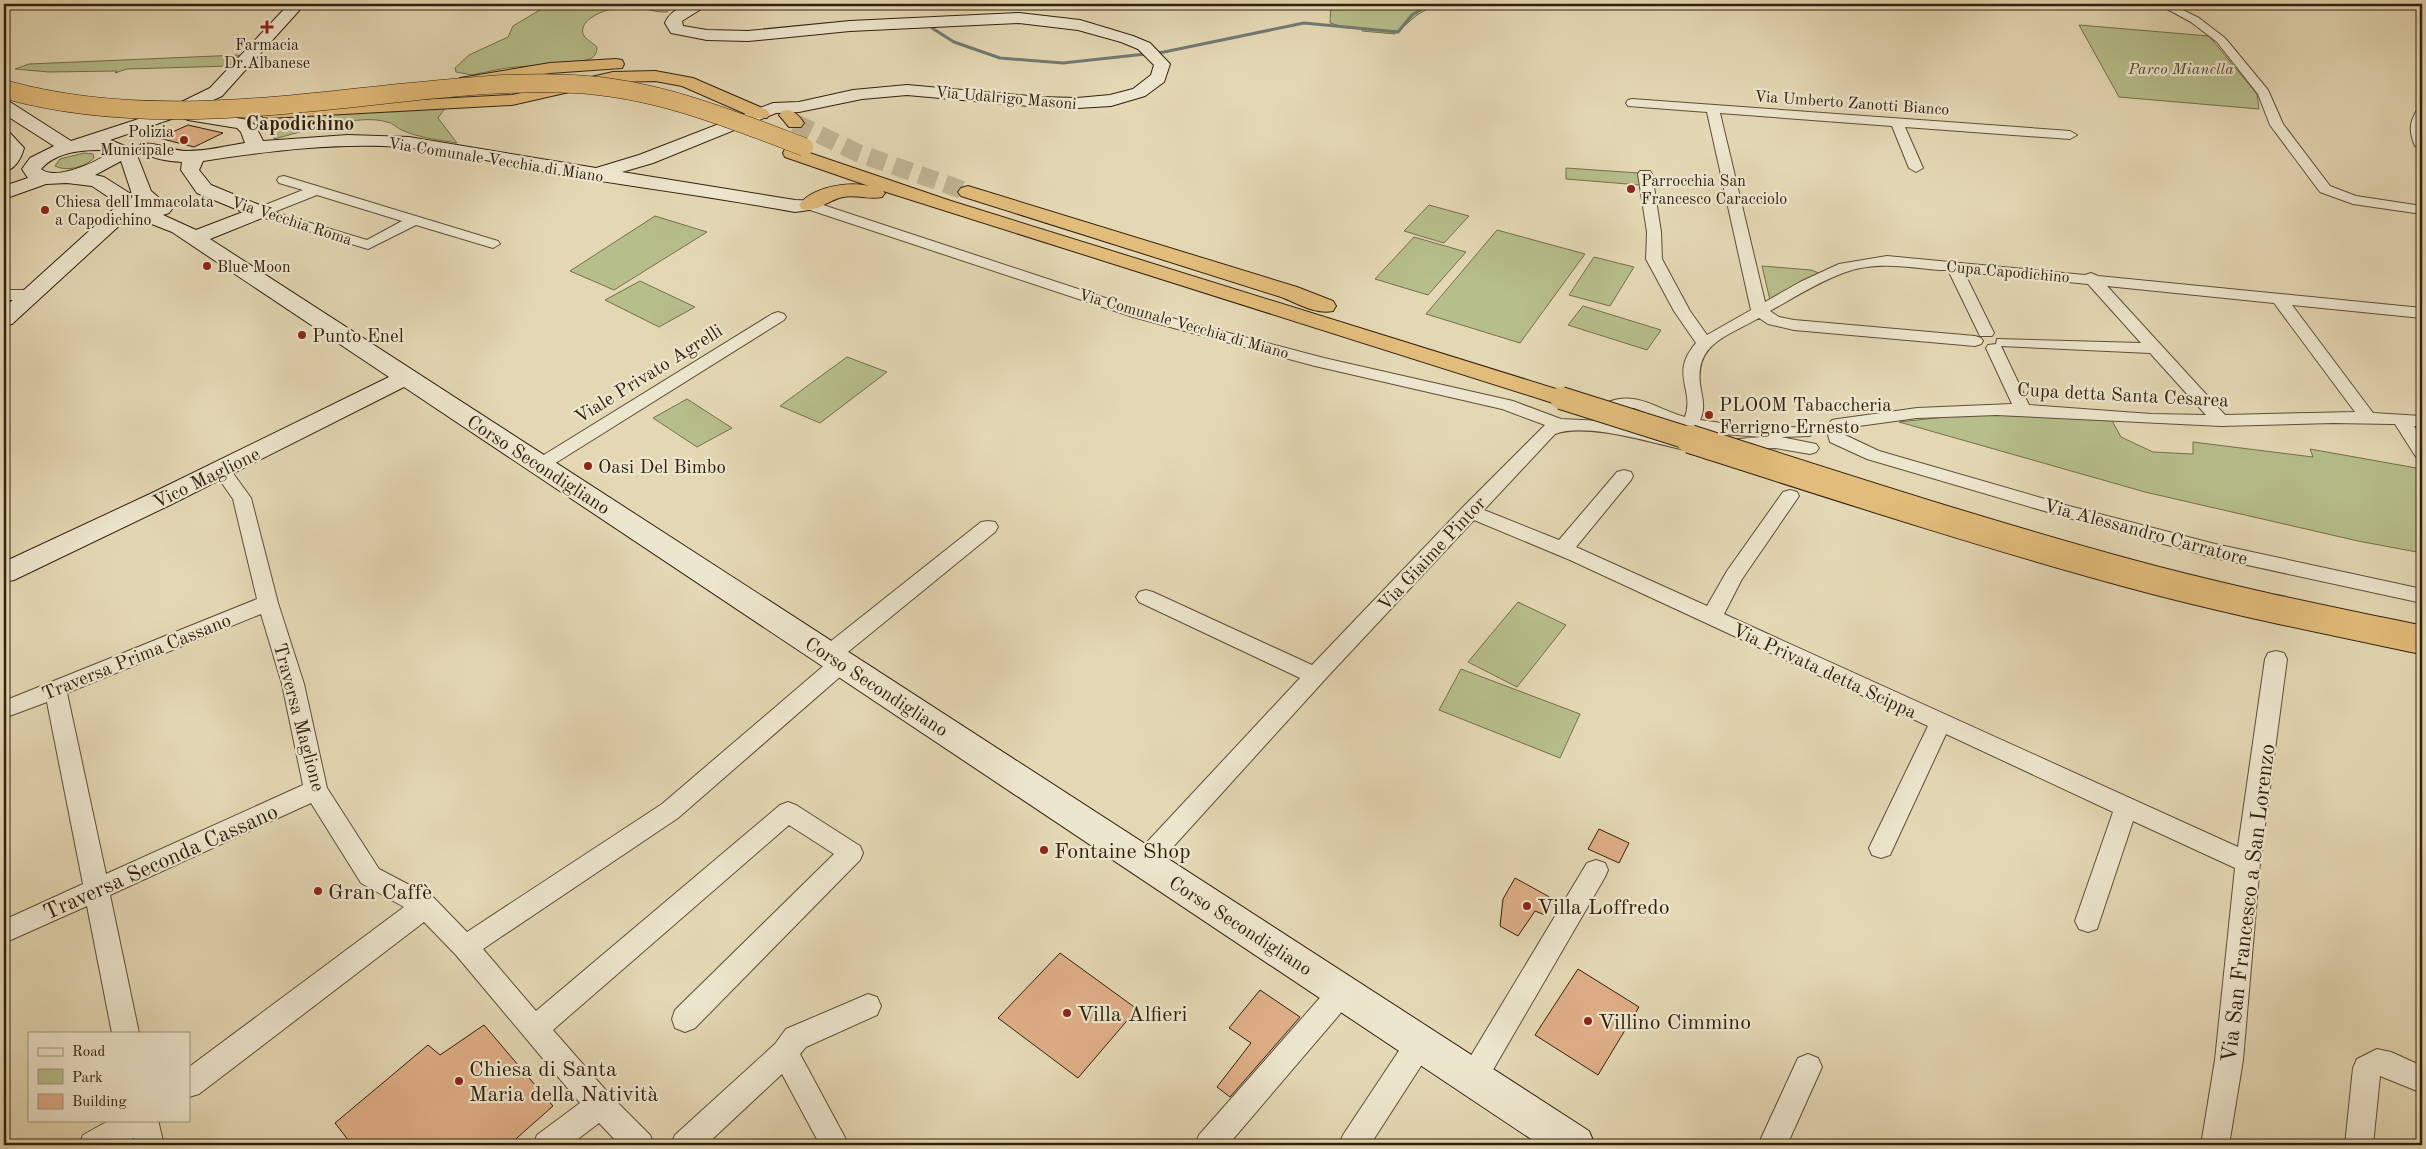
<svg xmlns="http://www.w3.org/2000/svg" width="2426" height="1149" font-family="'Old Standard TT',serif">
  <style>
    .green { fill: #b6be8b; stroke: #746f4c }
    .lines { fill: none; stroke-linecap: round; stroke-linejoin: round }
    .stream { stroke: #727a74; stroke-width: 3 }
    .building { fill: #dfaf87; stroke: #32200c }
    .highway-tunnel { stroke: #c0b392; stroke-width: 18; stroke-dasharray: 18 9; stroke-linecap: butt }
    .street-casing { stroke: #5e4e36; stroke-width: 2 }
    .secondary-casing { stroke: #32200c; stroke-width: 2 }
    .highway-casing { stroke: #32200c; stroke-width: 2 }
    .street { fill: #ede6ce; fill-rule: evenodd }
    .secondary { fill: #ede6ce; fill-rule: evenodd }
    .highway { fill: #e2bc7a; fill-rule: evenodd }
    .highway-bridge-far2-casing { stroke: #32200c; stroke-width: 19; stroke-linecap: butt }
    .highway-bridge-far1-casing { stroke: #32200c; stroke-width: 24; stroke-linecap: butt }
    .highway-bridge-casing { stroke: #32200c; stroke-width: 30; stroke-linecap: butt }
    .highway-bridge-far2 { stroke: #e2bc7a; stroke-width: 18 }
    .highway-bridge-far1 { stroke: #e2bc7a; stroke-width: 22 }
    .highway-bridge { stroke: #e2bc7a; stroke-width: 28 }
    .poi-dot { fill: #8f2418; stroke: #ede6ce; stroke-width: 2 }
    .labels { text-anchor: middle; stroke-width: 4.5; stroke-linejoin: round; paint-order: stroke }
    .far-poi-label { font-size: 16px; fill: #32200c; stroke: #ede6ce; text-anchor: start }
    .far-park-label { font-size: 16px; font-style: italic; fill: #53482c; stroke: #ede6ce }
    .far-street-label { font-size: 16px; fill: #32200c; stroke: #ede6ce }
    .poi-label { font-size: 19px; fill: #32200c; stroke: #ede6ce; text-anchor: start }
    .street-label { font-size: 19px; fill: #32200c; stroke: #ede6ce }
    .far-district-label { font-size: 20px; font-weight: bold; fill: #32200c; stroke: #ede6ce }
    .near-poi-label { font-size: 22px; fill: #32200c; stroke: #ede6ce; text-anchor: start }
    .near-street-label { font-size: 22px; fill: #32200c; stroke: #ede6ce }
  </style>
  <rect width="100%" height="100%" fill="#e4d8b4"/>
  <filter id="stains"><feTurbulence type="fractalNoise" baseFrequency=".004" numOctaves="4"/><feColorMatrix values="0 0 0 0 .2 0 0 0 0 .09 0 0 0 0 .02 0 0 0 .5 -.17"/></filter>
  <radialGradient id="worn" r=".72"><stop offset=".6" stop-color="#630" stop-opacity="0"/><stop offset="1" stop-color="#630" stop-opacity=".3"/></radialGradient>
  <!-- green -->
  <path class="green" d="M550,4H665L670,8L667,12C653,13 642,6 628,6C616,6 578,16 583,34C585,39 593,43 597,47C597,57 591,59 583,61L506,68L472,75L456,72L455,68L469,55L508,37L513,26Z
    M1331,4H1436L1417,15L1395,34L1362,31V28H1347L1330,23Z
    M2079,25L2209,36L2257,94L2259,109L2119,97Z
    M239,55L230,66L127,69L115,73L117,71L49,72L15,69L29,64Z
    M446,107L438,118L457,143C439,140 421,138 404,131C398,129 393,123 387,122C360,113 301,132 274,139V126L262,123L280,116Z
    M84,153L93,154L94,158C85,167 67,172 55,166L60,159Z
    M1566,168L1639,173L1640,185L1566,179Z
    M1429,205L1469,216L1444,243L1404,231Z
    M655,216L707,232L614,290L570,271Z
    M1497,230L1585,254L1520,343L1426,314Z
    M1414,237L1466,252L1428,295L1375,279Z
    M1594,257L1634,267L1610,306L1569,295Z
    M1762,266L1811,270L1819,273L1770,300Z
    M640,281L695,307L659,327L605,300Z
    M1583,306L1661,330L1647,350L1568,325Z
    M847,357L887,372L820,423L780,406Z
    M687,399L732,428L697,447L653,418Z
    M2028,414L2111,419L2121,437L2153,452L2193,454V442L2313,457L2310,449L2422,469V553L2358,541L2145,492L1899,422L1954,416Z
    M1518,602L1566,625L1517,687L1468,662Z
    M1461,669L1580,714L1560,758L1439,710Z"/>
  <g class="lines">
    <!-- stream -->
    <path class="stream" d="M932,28L954,42L1000,58L1063,63L1164,52L1304,23L1398,32L1412,15L1429,4"/>
  </g>
  <!-- building -->
  <path class="building" d="M188,125L223,133L194,147L159,138Z
    M1599,829L1629,843L1619,863L1588,849Z
    M1515,878L1555,900L1545,915L1535,911L1518,936L1500,926L1503,899Z
    M1060,953L1137,1009L1078,1078L998,1018Z
    M1578,969L1639,1007L1598,1075L1535,1035Z
    M1260,990L1300,1017L1230,1097L1217,1087L1251,1043L1229,1028Z
    M484,1025L553,1106L509,1145H352L335,1123L428,1045L440,1055Z"/>
  <g class="lines">
    <!-- highway-tunnel -->
    <path class="highway-tunnel" d="M795,123L858,153L968,192"/>
    <!-- street casing -->
    <g class="street-casing">
      <path id="street" d="M2158,4H2171L2199,18L2225,38L2268,90L2283,124L2330,186L2356,196L2422,206V214L2353,204L2320,192L2270,125L2258,94L2217,42L2191,22Z
        M1632,99L2070,131L2077,135L2070,139L1905,127L1923,168L1916,172L1909,168L1892,126L1720,113L1765,302L1800,282L1839,264L1887,256L2085,275L2091,273L2098,276L2422,308V318L2292,305L2373,413L2422,416V426H2414L2422,439V459L2416,457L2395,424H2392L2333,423L2221,426L1996,415L1917,418L1844,428L1845,435L1879,451L2069,506L2215,544L2422,589V603L2215,558L2065,517L1867,459L1830,442L1826,427L1832,420L1838,419L1917,408L2012,404L1986,348L1988,345L1996,344L1997,339L2141,343L2088,284L1964,272L1994,333L1992,336H1980L1948,270H1939C1909,267 1875,261 1846,272C1820,281 1795,297 1770,311L1779,317L1794,320L1975,336L1981,338L1983,341L1981,344L1975,346L1794,330L1768,324L1759,318C1726,337 1692,344 1701,390C1703,400 1705,410 1700,420L1729,424L1810,428L1813,432L1810,436L1781,437L1816,444L1819,448L1816,452L1810,454L1775,448L1722,451L1716,449L1713,445L1716,441L1762,437L1710,433L1668,423V427L1661,434L1691,440L1694,444L1691,448L1685,450C1652,443 1586,422 1555,434L1484,510L1559,540L1617,472L1624,470L1631,472L1633,476L1631,480L1576,547L1707,606L1727,571L1783,492L1790,490L1797,492L1799,496L1742,579L1724,614L2238,847L2265,659L2268,653L2276,651L2284,653L2287,659L2260,863L2243,1060L2229,1145H2201L2215,1060L2235,868L2133,821L2097,929L2088,932L2079,929L2075,921L2113,812L1946,734L1890,855L1881,858L1872,855L1869,848L1928,726L1570,560L1474,520L1329,675L1153,869L1144,872L1135,869L1132,862L1135,855L1300,678L1139,602L1136,597L1139,592L1146,590L1153,592L1312,665L1463,507L1545,425L1502,409L1315,366L1133,317L804,208L802,205L804,202H814L1145,311L1324,358L1513,401L1561,419L1602,421L1598,416L1606,403C1636,390 1656,409 1685,417C1695,389 1669,374 1696,343L1674,311L1646,259L1647,232L1638,174L1640,171H1650L1652,174L1661,232L1662,259L1690,311L1707,335L1751,310L1707,112L1628,106L1626,103L1628,100ZM2107,286L2274,303L2355,412L2225,415ZM2001,346L2150,353L2206,415L2151,414L2029,405ZM1634,408L1644,412L1650,418V425C1638,433 1624,427 1616,416L1622,409Z
        M2422,109V150L2415,146C2409,132 2409,123 2417,110Z
        M284,176L498,241L500,244L493,248L416,225L368,249L255,215L253,212L255,209L303,190L279,183L277,180L279,177ZM317,195L402,221L367,240L274,212Z
        M4,290H31L39,295L31,300H4Z
        M778,312L784,314L786,317L784,320L546,469L540,471L534,469L531,465L534,461L772,314Z
        M221,463L227,465L251,498L278,603L304,684L327,788L379,869L434,898L467,932L662,804L828,662L821,661L818,655L821,649L981,522L988,521L995,522L998,527L995,532L843,656L849,657L852,663L849,669L678,818L483,949L536,1011L780,805L788,802L796,805L860,846L863,853L860,860L695,1028L685,1032L675,1028L672,1019L675,1010L834,854L789,825L553,1030L610,1095L650,1135L654,1145H620L599,1123L570,1145H533L537,1135L580,1103L456,955L424,922L199,1094L189,1097V1067L404,907L361,883L311,803L110,895L139,1033H112L87,906L4,943V920L83,884L47,702L4,718V701L257,599L233,499L212,469L215,465ZM261,614L282,684L303,785L106,874L67,693Z
        M1596,860L1605,863L1608,870L1605,877L1483,1087L1473,1091L1463,1087L1459,1078L1463,1069L1587,863Z
        M1342,980L1351,983L1355,992L1351,1001L1228,1145H1195L1199,1135L1333,983Z
        M868,994L877,997L881,1006L877,1015L806,1047L800,1054L849,1145H820L782,1074L706,1145H671L675,1135L775,1044L786,1029Z
        M1420,1030L1430,1034L1434,1043L1430,1052L1370,1145H1339L1343,1135L1410,1034Z
        M2377,1049L2391,1052L2422,1066V1093L2380,1076L2373,1145H2345L2353,1068L2357,1059Z
        M1808,1054L1818,1058L1822,1067L1787,1145H1758L1798,1058Z
        M110,1120H158L164,1145H136L134,1138L121,1145H79L83,1135Z"/>
    </g>
    <!-- secondary casing -->
    <g class="secondary-casing">
      <path id="secondary" d="M289,4H305L222,96L192,110L248,120L255,125L263,141L348,135L409,137L596,168L639,155L773,103L799,102L853,90L907,85L1040,97L1077,98L1110,95L1133,89L1151,75L1154,65L1138,49L1121,42L1078,30L1019,23L850,31L748,41L707,40L671,33L665,23C672,6 693,3 709,4L682,21L683,26L707,30L748,31L850,21L1019,13L1080,20L1133,36L1150,43L1170,64L1164,82L1145,96L1111,106L1077,108L1040,107L907,95L862,99L799,112L776,113L653,163L622,172L795,200L816,201L819,205L816,209L795,212C714,197 633,187 552,173C496,163 440,148 383,146C322,144 263,152 203,161L199,170L211,185L267,208L270,212L267,216L210,239L1589,1131L1595,1145H1540L404,387L170,505L14,580L4,582V562L152,493L389,377L172,232L149,223L133,213L12,324L4,326V308L119,204L92,186L67,183L46,184L4,199V186L28,178L22,169L30,158L54,146L4,114V101L10,102L71,141L163,111L210,88ZM180,116L188,120L237,128L241,132L245,143C226,146 207,151 187,151C172,151 155,141 141,144L139,148C147,159 169,161 182,162L181,170L197,193L243,212L196,230L163,215L169,213L172,209L151,191L135,150L110,140ZM98,150H107V154C95,163 54,181 41,169C55,153 79,150 98,150ZM121,161L132,194L134,196L104,177L95,175Z
        M4,132L10,133L24,148C21,159 15,169 4,172Z"/>
    </g>
    <!-- highway casing -->
    <g class="highway-casing">
      <path id="highway" d="M616,59L622,60L624,64L622,68L550,73L466,87L460,86L457,82L460,78L550,63Z
        M655,71L693,78L767,110L770,114L767,118H755L682,86L655,81L613,82L512,105L269,118L263,117L260,113L263,109L269,108L512,95L613,72Z
        M788,110C796,112 799,116 804,123L801,127H789L779,115L782,111Z
        M792,147L951,201L1569,393L1573,398L1569,403L1561,405L1553,403L883,191L885,193L882,197C869,200 856,194 843,197C828,200 817,213 802,209L799,205C812,187 848,181 869,186L785,157L783,153L785,149Z
        M968,186L1297,287L1333,301L1336,306L1333,311C1316,315 1297,303 1281,297L961,196L958,192L961,188Z"/>
    </g>
    <!-- street -->
    <use href="#street" class="street"/>
    <!-- secondary -->
    <use href="#secondary" class="secondary"/>
    <!-- highway -->
    <use href="#highway" class="highway"/>
    <!-- highway-bridge-far2 casing -->
    <g class="highway-bridge-far2-casing">
      <path id="highway-bridge-far2" d="M7,90C134,125 270,107 399,93C457,87 515,81 574,84C655,88 729,118 804,147"/>
    </g>
    <!-- highway-bridge-far1 casing -->
    <g class="highway-bridge-far1-casing">
      <path id="highway-bridge-far1" d="M1561,398L1694,440"/>
    </g>
    <!-- highway-bridge casing -->
    <g class="highway-bridge-casing">
      <path id="highway-bridge" d="M1690,439C1834,485 1978,532 2124,572C2222,599 2322,619 2422,640"/>
    </g>
    <!-- highway-bridge-far2 -->
    <use href="#highway-bridge-far2" class="highway-bridge-far2"/>
    <!-- highway-bridge-far1 -->
    <use href="#highway-bridge-far1" class="highway-bridge-far1"/>
    <!-- highway-bridge -->
    <use href="#highway-bridge" class="highway-bridge"/>
  </g>
  <!-- markers -->
  <g class="poi-dot">
    <path d="M264.5 19.5h5v5h5v5h-5v5h-5v-5h-5v-5h5z"/>
    <circle cx="184" cy="140" r="5"/>
    <circle cx="1631" cy="189" r="5"/>
    <circle cx="45" cy="210" r="5"/>
    <circle cx="207" cy="266" r="5"/>
    <circle cx="302" cy="335" r="5"/>
    <circle cx="1709" cy="415" r="5"/>
    <circle cx="588" cy="466" r="5"/>
    <circle cx="1044" cy="850" r="5"/>
    <circle cx="318" cy="891" r="5"/>
    <circle cx="1527" cy="906" r="5"/>
    <circle cx="1067" cy="1013" r="5"/>
    <circle cx="1588" cy="1021" r="5"/>
    <circle cx="459" cy="1081" r="5"/>
  </g>
  <g class="labels">
    <!-- far-poi labels -->
    <g class="far-poi-label">
      <text x="267" y="50" text-anchor="middle">Farmacia<tspan x="267" dy="18">Dr.Albanese</tspan></text>
      <text x="174" y="137" text-anchor="end">Polizia<tspan x="174" dy="18">Municipale</tspan></text>
      <text x="1641" y="186">Parrocchia San<tspan x="1641" dy="18">Francesco Caracciolo</tspan></text>
      <text x="55" y="207">Chiesa dell'Immacolata<tspan x="55" dy="18">a Capodichino</tspan></text>
      <text x="217" y="272">Blue Moon</text>
    </g>
    <!-- far-park labels -->
    <g class="far-park-label">
      <text x="2181" y="74">Parco Mianella</text>
    </g>
    <!-- far-street labels -->
    <g class="far-street-label">
      <text transform="translate(1006 97) rotate(5)" y="6">Via Udalrigo Masoni</text>
      <text transform="translate(1852 102) rotate(4)" y="6">Via Umberto Zanotti Bianco</text>
      <text transform="translate(496 159) rotate(9)" y="6">Via Comunale Vecchia di Miano</text>
      <text transform="translate(292 220) rotate(18)" y="6">Via Vecchia Roma</text>
      <text transform="translate(2008 271) rotate(5)" y="6">Cupa Capodichino</text>
      <text transform="translate(1184 323) rotate(16)" y="6">Via Comunale Vecchia di Miano</text>
    </g>
    <!-- poi labels -->
    <g class="poi-label">
      <text x="312" y="342">Punto Enel</text>
      <text x="1719" y="411">PLOOM Tabaccheria<tspan x="1719" dy="22">Ferrigno Ernesto</tspan></text>
      <text x="598" y="473">Oasi Del Bimbo</text>
    </g>
    <!-- street labels -->
    <g class="street-label">
      <text transform="translate(648 373) rotate(-32)" y="7">Viale Privato Agrelli</text>
      <text transform="translate(2123 394) rotate(3)" y="7">Cupa detta Santa Cesarea</text>
      <text transform="translate(539 464) rotate(33)" y="7">Corso Secondigliano</text>
      <text transform="translate(206 477) rotate(-26)" y="7">Vico Maglione</text>
      <text transform="translate(2146 531) rotate(15)" y="7">Via Alessandro Carratore</text>
      <text transform="translate(1431 553) rotate(-47)" y="7">Via Giaime Pintor</text>
      <text transform="translate(136 656) rotate(-22)" y="7">Traversa Prima Cassano</text>
      <text transform="translate(1825 670) rotate(25)" y="7">Via Privata detta Scippa</text>
      <text transform="translate(877 686) rotate(33)" y="7">Corso Secondigliano</text>
      <text transform="translate(300 717) rotate(75)" y="7">Traversa Maglione</text>
      <text transform="translate(1241 925) rotate(33)" y="7">Corso Secondigliano</text>
    </g>
    <!-- far-district labels -->
    <g class="far-district-label">
      <text x="300" y="130">Capodichino</text>
    </g>
    <!-- near-poi labels -->
    <g class="near-poi-label">
      <text x="1054" y="858">Fontaine Shop</text>
      <text x="328" y="899">Gran Caffè</text>
      <text x="1537" y="914">Villa Loffredo</text>
      <text x="1077" y="1021">Villa Alfieri</text>
      <text x="1598" y="1029">Villino Cimmino</text>
      <text x="469" y="1076">Chiesa di Santa<tspan x="469" dy="25">Maria della Natività</tspan></text>
    </g>
    <!-- near-street labels -->
    <g class="near-street-label">
      <text transform="translate(160 861) rotate(-24)" y="8">Traversa Seconda Cassano</text>
      <text transform="translate(2247 903) rotate(-83)" y="8">Via San Francesco a San Lorenzo</text>
    </g>
  </g>
  <!-- margin -->
  <rect width="2426" height="1149" fill="none" stroke="#e4d8b4" stroke-width="20"/>
  <rect x="5" y="5" width="2416" height="1139" fill="none" stroke="#32200c" stroke-width="2.5"/>
  <rect x="10" y="10" width="2406" height="1129" fill="none" stroke="#32200c"/>
  <!-- legend -->
  <rect x="28" y="1032" width="162" height="90" fill="#ede6ce" stroke="#a29780"/>
  <rect x="38" y="1048" width="25" height="8" fill="#ede6ce" stroke="#a29780"/>
  <text x="72" y="1056" font-size="15" fill="#32200c">Road</text>
  <rect x="38" y="1069" width="25" height="15" fill="#b6be8b" stroke="#a29780"/>
  <text x="72" y="1082" font-size="15" fill="#32200c">Park</text>
  <rect x="38" y="1094" width="25" height="15" fill="#dfaf87" stroke="#a29780"/>
  <text x="72" y="1106" font-size="15" fill="#32200c">Building</text>
  <rect width="100%" height="100%" filter="url(#stains)"/>
  <rect width="100%" height="100%" fill="url(#worn)"/>
</svg>
